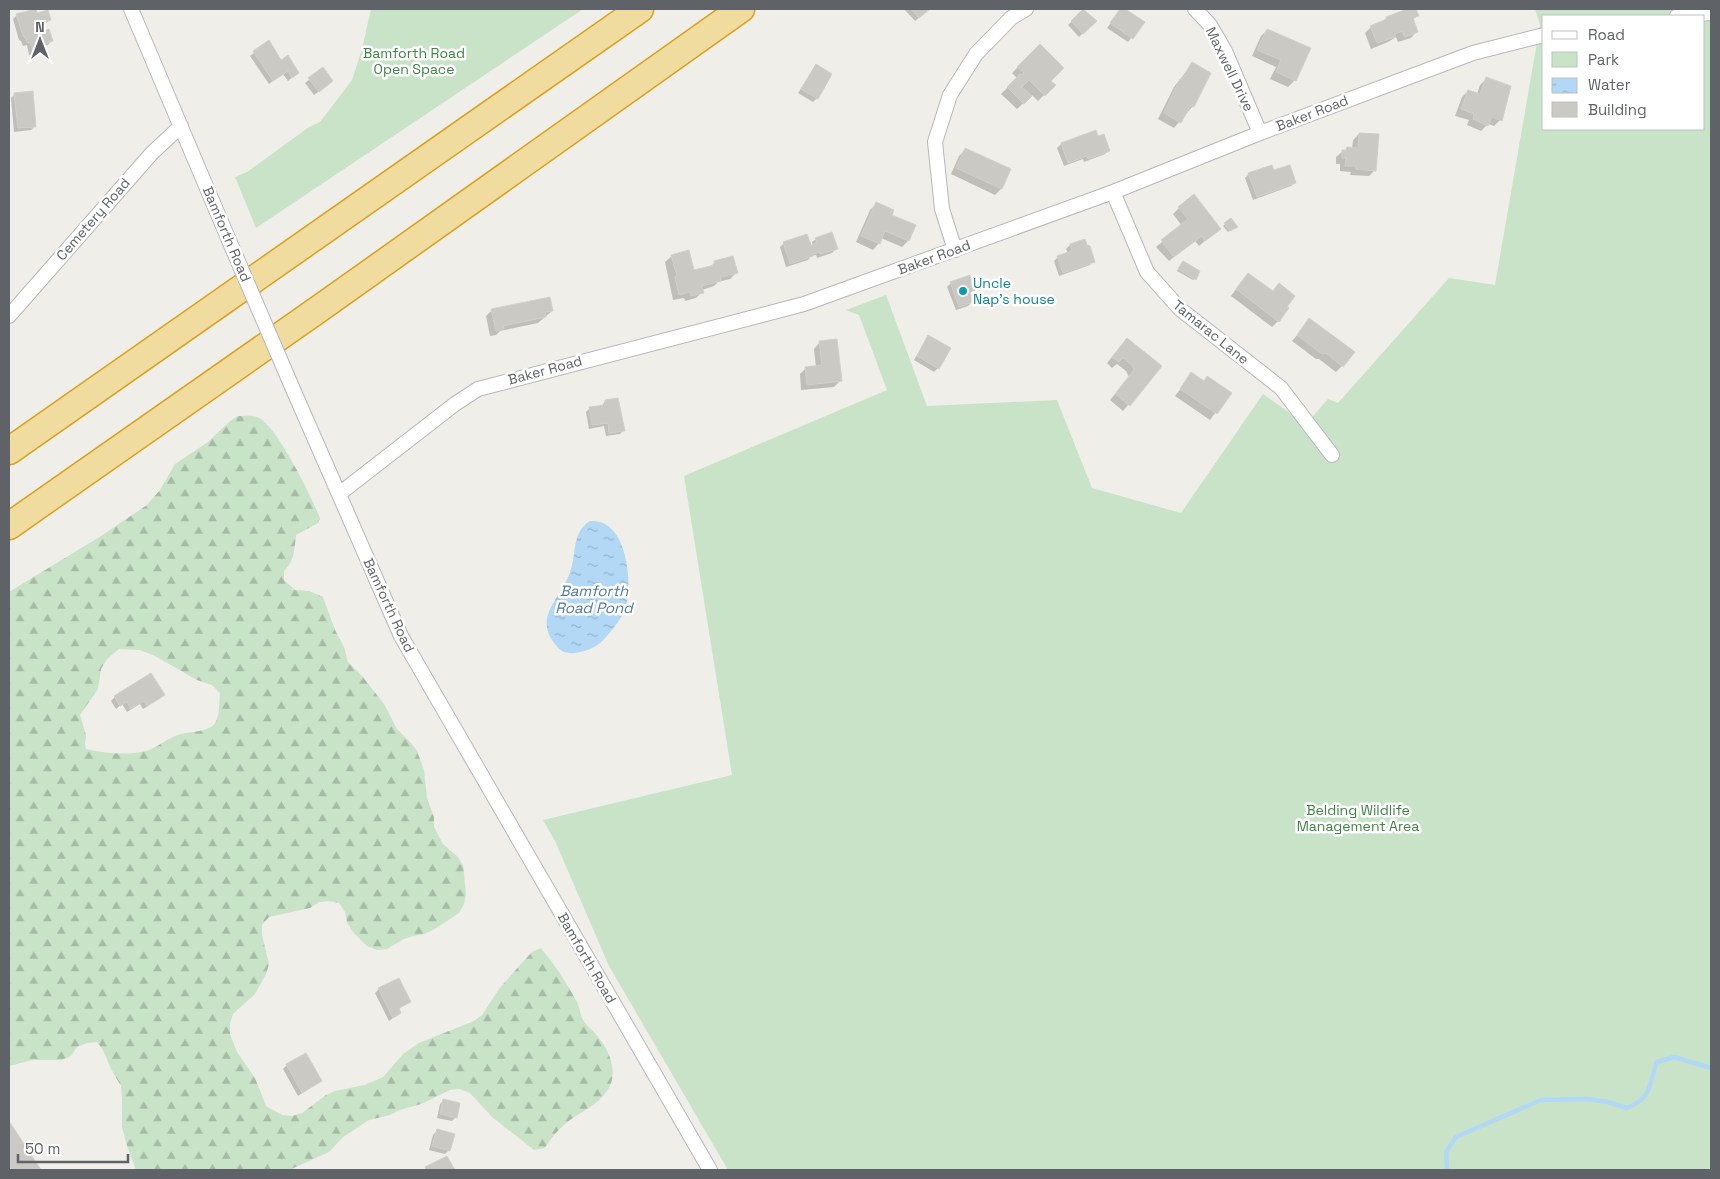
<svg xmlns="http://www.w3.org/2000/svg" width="1720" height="1179" font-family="'Space Grotesk',sans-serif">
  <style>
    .forest { fill: url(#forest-firs); fill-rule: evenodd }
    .park { fill: #c8e3c8; fill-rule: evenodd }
    .water { fill: url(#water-ripples) }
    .shadow { fill: #0003 }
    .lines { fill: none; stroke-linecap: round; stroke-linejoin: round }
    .stream { stroke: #b2d8f5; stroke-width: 4.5 }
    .building { fill: #cbc9c4; stroke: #d3d0c7 }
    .street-casing { stroke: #b5b7ba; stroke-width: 16 }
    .highway-casing { stroke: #daa01d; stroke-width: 29 }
    .street { stroke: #fff; stroke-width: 14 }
    .highway { stroke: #f0dc9e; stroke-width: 26 }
    .street-bridge-casing { stroke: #b5b7ba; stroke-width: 16; stroke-linecap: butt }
    .street-bridge { stroke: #fff; stroke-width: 14 }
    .culture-dot { fill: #0f9aa8; stroke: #fff; stroke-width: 2 }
    .labels { text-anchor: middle; stroke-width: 5; stroke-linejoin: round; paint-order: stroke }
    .park-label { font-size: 14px; fill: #418345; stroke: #fff }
    .street-label { font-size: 14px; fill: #5f6266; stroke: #fff }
    .culture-label { font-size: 14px; fill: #0d838f; stroke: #fff; text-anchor: start }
    .water-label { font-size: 15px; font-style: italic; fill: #5079a6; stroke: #fff }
  </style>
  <defs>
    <pattern id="forest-firs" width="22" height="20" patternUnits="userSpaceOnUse" patternTransform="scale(1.25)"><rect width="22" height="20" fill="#c8e3c8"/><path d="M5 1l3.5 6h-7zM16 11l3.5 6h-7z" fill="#a6bba6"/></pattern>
    <pattern id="water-ripples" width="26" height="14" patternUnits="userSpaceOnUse" patternTransform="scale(1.25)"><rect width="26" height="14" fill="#b2d8f5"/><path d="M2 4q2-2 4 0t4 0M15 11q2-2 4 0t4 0" fill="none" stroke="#94b3ca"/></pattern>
  </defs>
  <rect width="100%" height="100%" fill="#efeee8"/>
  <!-- forest -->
  <path class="forest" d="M238,416C244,416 252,415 257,417C276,423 312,498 320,518L318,523L296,535C294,550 295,560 284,571V580L295,590L309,591L323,597L335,630L344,647L348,662L362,676L384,704L397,729L411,743L417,751L424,770L427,798L434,817V827L443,844L458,857L463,865L466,894L464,904L459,913L433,930L424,934L413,936L404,939L387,949L377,950L367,946L352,931L347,922L345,912L339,903L328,901L319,902L310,908L269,917L262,925V935L269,964L266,974L255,994L233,1014L230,1024V1034L237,1052L255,1078L266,1106L282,1115L292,1116L302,1113L326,1095L335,1091L365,1085L383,1077L403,1054L419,1043L474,1021L482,1015L499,989L519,966L532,952L541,948C555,965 567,983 577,1002C580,1008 580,1015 583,1020C587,1027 594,1031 599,1038C610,1052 619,1074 607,1091C597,1106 578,1113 565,1124C557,1131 550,1139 545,1148L534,1150L492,1117L470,1093L460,1089L450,1090L421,1104L400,1110L390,1115L369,1120L343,1137L329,1152L289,1170H136L127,1146L122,1127V1097L121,1086L111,1069L103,1050L97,1042L87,1043L77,1047L71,1056L62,1060H32L9,1066V592L101,536L147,505L160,490L175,464L208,442L230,421ZM119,649L140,650L155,656L197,680L212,685L220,693C219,703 220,715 215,723C208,733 189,731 178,735C168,738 161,745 151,749C133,757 104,753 86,749L85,744L86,735L80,715L98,689L101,669L107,659Z"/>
  <!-- park -->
  <path class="park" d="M371,9H583L256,228L235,177L247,172L309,127L320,122L352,80L362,49Z
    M1535,9H1711V1170H728L609,966L555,841L543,820L732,775L684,476L887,390L859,315L846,310L886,295L927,406L1057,400L1092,488L1181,513L1263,394L1306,424L1328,399L1338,403L1449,278L1495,285L1540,25ZM1544,16H1704V129H1544Z"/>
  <!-- water -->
  <path class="water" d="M590,521C627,518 633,582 626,607C623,617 605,641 596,646C589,650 582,652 575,653C566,654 560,651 555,644C533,615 562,598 570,572C577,554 571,533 590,521Z"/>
  <!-- shadow -->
  <path class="shadow" d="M904,9H929L915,21Z
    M1121,9L1143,23L1128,42L1107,28Z
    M1410,9H1415L1417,16L1412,20L1417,31L1411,38L1398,42L1396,37L1388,42L1371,49L1365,33L1371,27L1382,23L1386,18Z
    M1084,10L1095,21L1079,37L1068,25Z
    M17,15H36L49,20L46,23L40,25L42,32L51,41L48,45L43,46L44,48L40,52L29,55L27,45L23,46L21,41L19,40L13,19Z
    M1267,30L1309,49L1295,80L1288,87L1270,79L1276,67L1252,56L1261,36Z
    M269,42L281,62L294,76L288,81L283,74L269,84L250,56Z
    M1040,45L1050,81L1054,85L1038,101L1032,95L1017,109L1001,94L1017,78L1012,73Z
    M1192,64L1193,106L1174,128L1158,119L1174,87Z
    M816,66L817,98L813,102L798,93Z
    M323,69L328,85L314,95L305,83Z
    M1486,79L1500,120L1494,126L1488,124L1481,131L1467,125L1469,120L1455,116L1462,97L1468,91L1477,94L1480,85Z
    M15,94L35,126L31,130L14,132L11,98Z
    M1095,132L1097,138L1108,150L1105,154L1084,162L1083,159L1064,166L1057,148L1061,144Z
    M1359,134L1375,170L1369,176L1350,175L1351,172L1340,171V164H1336V157L1343,151L1347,149H1352L1353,140Z
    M965,150L1009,170L1001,189L995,195L951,174L959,156Z
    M1273,171L1295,183L1291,186L1253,200L1245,178L1249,174Z
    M876,204L891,216L914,226L908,241L902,247L881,238L879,243L873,250L856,242L870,210Z
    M1179,208L1219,229L1199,246L1195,241L1169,261L1156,247L1182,226L1173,214Z
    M1231,220L1236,227L1228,232L1223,226Z
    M816,239L836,249L832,253L817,258L816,255L811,256L808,260L786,267L780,247L784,243L810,247L813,246L812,242Z
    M1084,241L1094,261L1090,265L1059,276L1054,261L1058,257L1068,254L1066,249L1070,245Z
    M672,256L693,271L709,268L715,262L736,273L730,279L718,282L714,286L702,290V292L696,298L685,301L684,298L673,300L665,262Z
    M1181,264L1195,279L1193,280L1177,271Z
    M1242,281L1272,292L1279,285L1278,321L1272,327L1231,296Z
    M951,283L974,289L970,293L972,302L968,306L956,310L947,287Z
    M492,310L552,311L538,323L500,331L496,335L490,336L486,316Z
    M1310,320L1342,366L1336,372L1319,359H1316L1292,341Z
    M929,337L938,368L934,372L914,360L925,341Z
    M820,342L840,381L834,387L801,390L800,374L806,368L816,367L814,349Z
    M1121,346L1160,367L1123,411L1110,400L1129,377L1126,371L1117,364L1112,368L1107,363Z
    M1192,374L1203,382L1207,378L1230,393L1210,420L1175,396Z
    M605,401L624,430L620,434L606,436L604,426L589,429L586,412L590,408L602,406Z
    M150,675L163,695L159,699L143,709L140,704L127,712L122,704L116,709L111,701L115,697Z
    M379,989L410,1002L398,1009L400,1013L389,1021L375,993Z
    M287,1065L320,1081L298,1096L283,1069Z
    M444,1100L456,1117L452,1121L437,1118L440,1104Z
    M9,1123L40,1170H9Z
    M437,1131L449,1150L445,1154L429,1150L433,1135Z"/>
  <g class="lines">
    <!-- stream -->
    <path class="stream" d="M1447,1170L1446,1152L1456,1137L1541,1100L1588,1099L1608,1102L1627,1108C1653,1097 1648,1086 1657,1062L1674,1057L1711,1068"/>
  </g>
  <!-- building -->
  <path class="building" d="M36,9L37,13L48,10L51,20L41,23L43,31L49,29L53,41L44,44L45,48L33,52L30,42L27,43L25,38L23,36L16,14Z
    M911,9H930L919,18Z
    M1083,9L1097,21L1083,34L1071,21Z
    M1120,9H1125L1145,22L1133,39L1110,23Z
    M1407,9H1416L1419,16L1413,18L1418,32L1405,37L1402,31L1395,34V37L1377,43L1370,26L1387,19L1386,17Z
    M1267,29L1311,48L1296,81L1276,72L1281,60L1257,50Z
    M269,40L281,60L288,55L299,73L292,78L288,71L273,81L253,51Z
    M1040,44L1064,68L1051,81L1056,85L1045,96L1029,80L1022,87L1032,96L1024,104L1007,87L1020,74L1021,75L1024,73L1017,67Z
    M1192,62L1211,73L1194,107L1191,105L1181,123L1164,113L1180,79L1181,80Z
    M816,64L832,74L818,99L801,89Z
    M323,67L333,81L319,92L308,78Z
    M1486,77L1511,86L1502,121L1492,117L1488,126L1473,119L1474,114L1461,109L1468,90L1480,94Z
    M33,91L36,127L18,128L14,93Z
    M1096,130L1098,136L1104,134L1110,151L1088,159L1087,156L1068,163L1061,143Z
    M1359,133L1379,134L1376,171L1356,169V166H1345L1346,158H1342V150H1346L1347,147L1358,148Z
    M965,148L1011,169L1002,189L956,168Z
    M1272,165L1274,170L1290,165L1296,183L1257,197L1248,173Z
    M1194,194L1221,229L1205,241L1202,236L1175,256H1173L1161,240L1188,219L1178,207Z
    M876,202L894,210L892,215L916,225L909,241L885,231L880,244L861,236Z
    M1231,218L1238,227L1230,231L1224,223Z
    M832,232L838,249L820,254V252L814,254L813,256L790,264L783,242L807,234L811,245L817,243L815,238Z
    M1085,239L1087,245L1090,246L1095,262L1063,273L1057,256L1072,251L1070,244Z
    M689,250L694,270L715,265L714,261L733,256L738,273L721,277V281L702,286L704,293L691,296L690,292L679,295L675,277L677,276L671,255Z
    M1183,261L1200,271L1196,280L1178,269Z
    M1248,273L1273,291L1279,283L1295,296L1287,307L1289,308L1279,322L1236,289Z
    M970,275L975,290L970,292L973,302L959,307L950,282Z
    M550,297L553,311L545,312L546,317L503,326L504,329L496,331L491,309Z
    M1309,318L1355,352L1343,367L1326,353L1322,354L1297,335Z
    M928,335L951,348L939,369L917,356Z
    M1127,338L1162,366L1130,406L1115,394L1134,370L1132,365L1123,358L1119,362L1112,357Z
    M837,339L842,381L807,385L805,367L822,365L819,341Z
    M1191,372L1204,381L1207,376L1232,393L1217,414L1180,389Z
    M618,398L625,431L609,433L608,423L592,425L589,407L605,405V400Z
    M151,673L165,695L147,706L144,701L131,709L127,702L120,706L114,696Z
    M399,978L411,1002L399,1008L401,1013L393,1018L378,988Z
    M306,1053L322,1081L302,1093L286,1064Z
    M443,1099L460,1103L457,1118L440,1114Z
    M9,1121L41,1170H9Z
    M437,1129L455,1134L450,1151L432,1146Z
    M447,1156L455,1170H426L425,1167Z"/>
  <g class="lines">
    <!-- street casing -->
    <g class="street-casing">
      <path id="street" d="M131,9L228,238
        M1195,9L1210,25L1225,51L1260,133
        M1677,16L1711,13
        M1113,192L1147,272L1180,309L1281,388L1332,455
        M955,250L942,209L935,142L950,95L976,54L1011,18L1026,9
        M9,316L152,153L181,126
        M292,387L401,636L710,1170
        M339,494L455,404L478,389L804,304L1113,192L1260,133L1473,53L1544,35"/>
    </g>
    <!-- highway casing -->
    <g class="highway-casing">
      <path id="highway" d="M9,451L640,9
        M9,526L316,311L741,9"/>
    </g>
    <!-- street -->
    <use href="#street" class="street"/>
    <!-- highway -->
    <use href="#highway" class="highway"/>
    <!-- street-bridge casing -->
    <g class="street-bridge-casing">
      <path id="street-bridge" d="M228,238L292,387"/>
    </g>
    <!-- street-bridge -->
    <use href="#street-bridge" class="street-bridge"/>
  </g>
  <!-- markers -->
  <circle class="culture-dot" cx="963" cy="291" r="5"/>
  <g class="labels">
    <!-- park labels -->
    <g class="park-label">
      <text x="414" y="58">Bamforth Road<tspan x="414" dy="16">Open Space</tspan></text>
      <text x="1358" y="815">Belding Wildlife<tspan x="1358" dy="16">Management Area</tspan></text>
    </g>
    <!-- street labels -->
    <g class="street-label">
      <text transform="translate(1230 69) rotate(64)" y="5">Maxwell Drive</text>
      <text transform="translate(1312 113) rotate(-21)" y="5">Baker Road</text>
      <text transform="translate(93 219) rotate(-49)" y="5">Cemetery Road</text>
      <text transform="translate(227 234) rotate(67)" y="5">Bamforth Road</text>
      <text transform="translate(934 257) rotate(-20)" y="5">Baker Road</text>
      <text transform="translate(1211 332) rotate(39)" y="5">Tamarac Lane</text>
      <text transform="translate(545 370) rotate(-15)" y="5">Baker Road</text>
      <text transform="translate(389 605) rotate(65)" y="5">Bamforth Road</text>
      <text transform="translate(587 958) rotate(60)" y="5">Bamforth Road</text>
    </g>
    <!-- culture labels -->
    <g class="culture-label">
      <text x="973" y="288">Uncle<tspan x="973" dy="16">Nap's house</tspan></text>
    </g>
    <!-- water labels -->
    <g class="water-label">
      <text x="594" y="596">Bamforth<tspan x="594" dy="17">Road Pond</tspan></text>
    </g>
  </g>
  <!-- border -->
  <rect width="1720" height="1179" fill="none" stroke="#5f6266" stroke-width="20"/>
  <!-- legend -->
  <rect x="1542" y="15" width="162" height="115" fill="#ffffff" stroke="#bfc0c2"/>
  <rect x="1552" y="31" width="25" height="8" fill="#ffffff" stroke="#bfc0c2"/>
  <text x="1588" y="40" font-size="15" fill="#5f6266">Road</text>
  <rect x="1552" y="52" width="25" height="15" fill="#c8e3c8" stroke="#bfc0c2"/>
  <text x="1588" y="65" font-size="15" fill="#5f6266">Park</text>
  <rect x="1552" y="78" width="25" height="15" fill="url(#water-ripples)" stroke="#bfc0c2"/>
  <text x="1588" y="90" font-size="15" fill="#5f6266">Water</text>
  <rect x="1552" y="102" width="25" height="15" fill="#cbc9c4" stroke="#bfc0c2"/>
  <text x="1588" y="115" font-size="15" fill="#5f6266">Building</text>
  <!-- north arrow -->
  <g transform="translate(40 40)" stroke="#ffffff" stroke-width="4" paint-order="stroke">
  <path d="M0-4L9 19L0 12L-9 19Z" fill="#5f6266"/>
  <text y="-8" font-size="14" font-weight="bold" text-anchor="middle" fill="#5f6266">N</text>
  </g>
  <!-- scale -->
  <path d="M18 1154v8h110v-8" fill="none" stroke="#5f6266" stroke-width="2.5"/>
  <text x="25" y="1154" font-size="15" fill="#5f6266" stroke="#ffffff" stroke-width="4" paint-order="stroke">50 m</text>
</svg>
